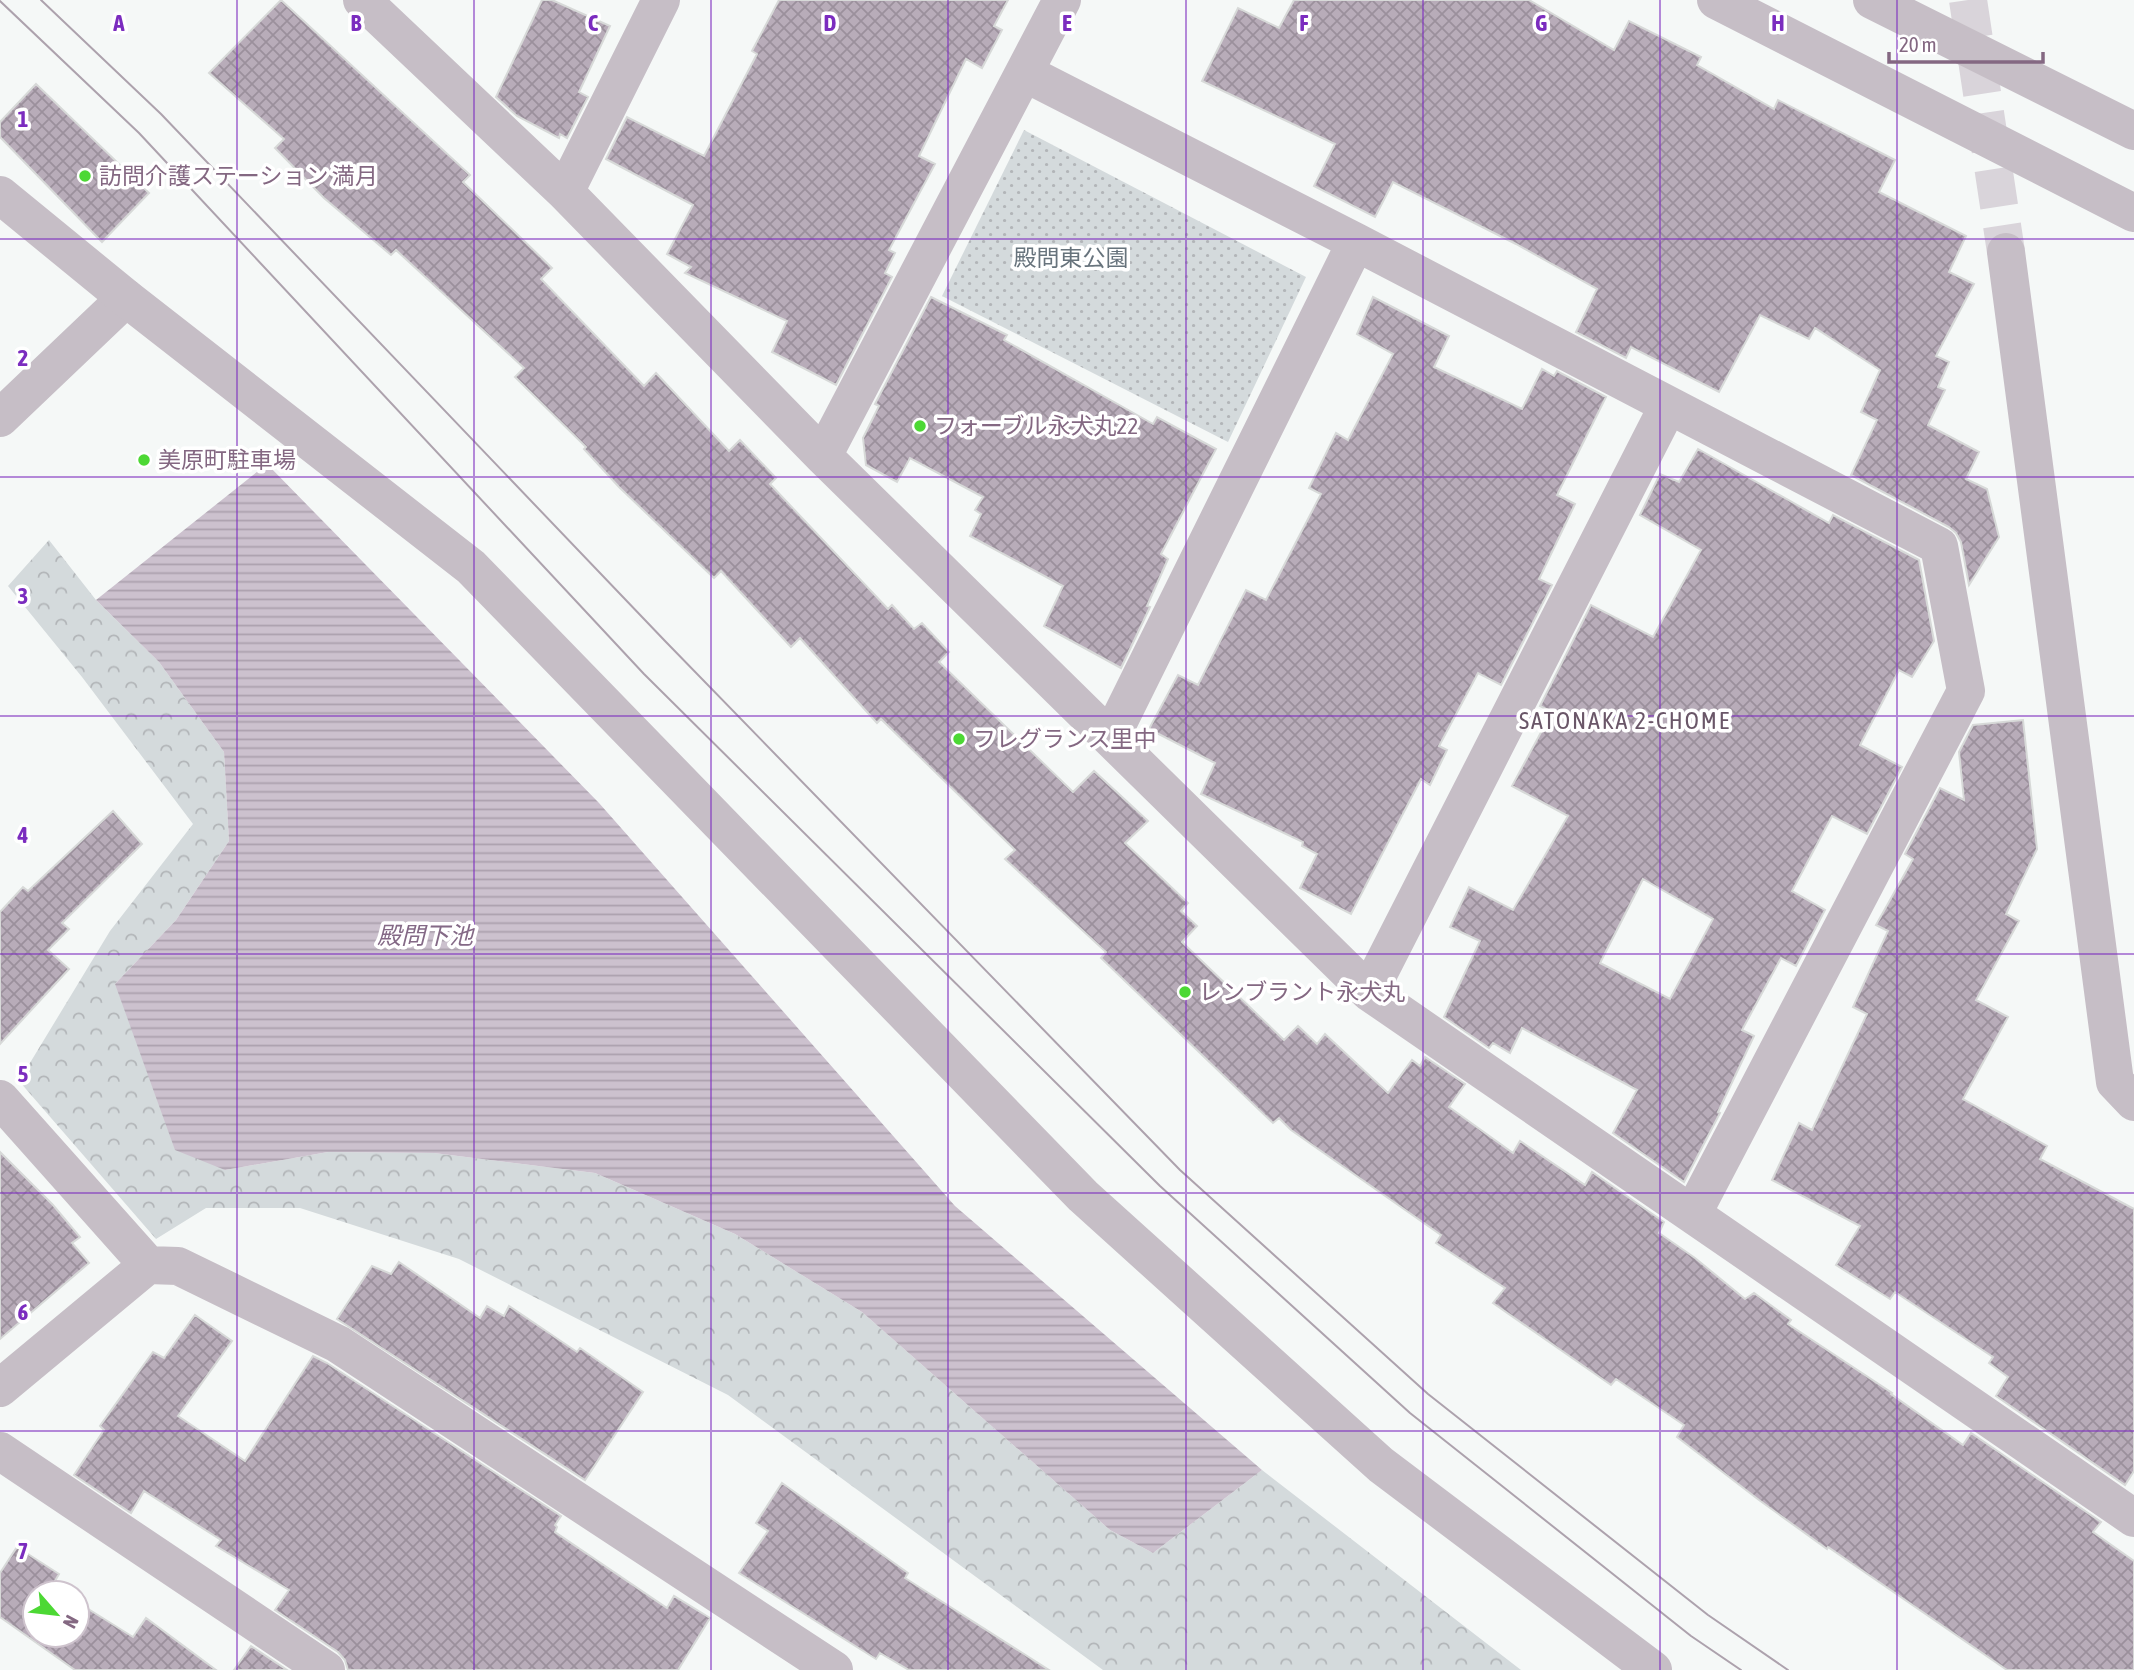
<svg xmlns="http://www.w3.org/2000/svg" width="2134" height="1670" font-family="'Asap Condensed','Noto Sans JP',sans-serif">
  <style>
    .forest { fill: url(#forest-crowns) }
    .park { fill: url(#park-dots) }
    .water { fill: url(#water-rules) }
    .building { fill: url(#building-cross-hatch); stroke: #d7d9d8; stroke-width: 2; fill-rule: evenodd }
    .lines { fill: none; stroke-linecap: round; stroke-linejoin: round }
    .minor-tunnel { stroke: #d9d4da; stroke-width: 38; stroke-dasharray: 38 19; stroke-linecap: butt }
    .minor { stroke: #c6bec6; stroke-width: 38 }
    .tertiary { stroke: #c6bec6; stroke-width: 38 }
    .tram { stroke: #ada2ad; stroke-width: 2 }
    .grid { fill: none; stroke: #7b2cbf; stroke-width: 2; stroke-opacity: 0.55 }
    .poi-dot { fill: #4cd834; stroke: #fff; stroke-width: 2.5 }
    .labels { text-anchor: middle; stroke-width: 7; stroke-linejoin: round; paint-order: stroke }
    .poi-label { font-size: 23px; fill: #846882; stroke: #fff; text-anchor: start }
    .park-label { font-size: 23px; fill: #67737c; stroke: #fff }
    .neighbourhood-label { font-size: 24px; letter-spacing: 2px; fill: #6a5668; stroke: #fff }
    .water-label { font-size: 24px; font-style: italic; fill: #846986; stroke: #fff }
    .grid-label { font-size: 23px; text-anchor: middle; font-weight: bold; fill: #7b2cbf; stroke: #fff; stroke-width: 7; stroke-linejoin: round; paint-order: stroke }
  </style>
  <defs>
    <pattern id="forest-crowns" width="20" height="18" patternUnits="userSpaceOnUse" patternTransform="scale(1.75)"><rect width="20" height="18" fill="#d4dadc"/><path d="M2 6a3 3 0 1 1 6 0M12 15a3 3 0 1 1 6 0" fill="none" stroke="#b2b5b8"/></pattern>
    <pattern id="park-dots" width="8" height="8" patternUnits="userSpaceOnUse" patternTransform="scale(1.75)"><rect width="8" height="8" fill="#d4dadc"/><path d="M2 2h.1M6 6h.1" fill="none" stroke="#b2b5b8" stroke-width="1.8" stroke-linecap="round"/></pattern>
    <pattern id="water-rules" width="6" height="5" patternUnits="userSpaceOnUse" patternTransform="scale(1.75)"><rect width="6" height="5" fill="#ccc1ce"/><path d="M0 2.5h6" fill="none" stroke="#aba1ad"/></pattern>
    <pattern id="building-cross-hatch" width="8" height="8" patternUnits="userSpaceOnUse" patternTransform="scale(1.75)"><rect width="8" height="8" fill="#b8acb9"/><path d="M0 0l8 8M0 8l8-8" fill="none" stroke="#9b909c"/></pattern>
  </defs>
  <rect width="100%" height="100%" fill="#f5f8f7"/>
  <!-- forest -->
  <path class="forest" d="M49,540L96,600L159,662L224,752L229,841L176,920L115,984L225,1170L328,1152L434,1153L595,1173L735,1234L862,1312L1110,1530L1153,1553L1262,1470L1521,1670H1103L728,1395L459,1259L300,1208H206L156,1239L19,1081L110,931L193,824L82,677L8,586Z"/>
  <!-- park -->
  <path class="park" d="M1024,130L1306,277L1228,442L942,296Z"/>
  <!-- water -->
  <path class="water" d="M267,464L599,803L955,1206L1262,1470L1153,1553L1110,1530L862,1312L735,1234L595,1173L434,1153L328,1152L225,1170L175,1150L115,984L176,920L229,841L224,752L159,662L96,600Z"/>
  <!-- building -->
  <path class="building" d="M281,0L470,175L463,182L552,268L541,279L644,386L656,373L729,451L740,440L776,478L770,484L888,609L892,605L914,629L922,623L949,652L939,662L1073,792L1094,771L1148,821L1125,843L1188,903L1181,911L1197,926L1182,942L1284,1040L1298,1026L1317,1044L1325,1034L1388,1093L1412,1060L1420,1066L1425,1057L1465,1084L1449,1107L1513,1153L1520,1141L1585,1185L1592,1172L1664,1222L1659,1233L1695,1258L1745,1299L1754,1293L1791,1320L1788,1324L1892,1393L1891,1394L1963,1445L1971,1433L2101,1522L2093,1532L2134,1561V1670H2007L1828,1547L1827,1549L1759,1500L1677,1437L1684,1425L1616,1379L1611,1385L1493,1303L1505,1288L1436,1243L1441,1235L1291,1130L1279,1118L1273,1123L1101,958L1106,952L1005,859L1015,850L881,719L877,723L800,638L791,647L721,571L714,578L619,487L584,449L586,447L515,377L524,368L396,250L391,255L324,198L275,148L284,139L209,73Z
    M542,0H552L610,26L579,92L588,97L567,138L560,134L559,138L517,116L496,97Z
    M779,0H1008L994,26L1002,30L982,68L966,59L919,156L935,164L889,250L895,253L885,273L892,277L836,385L772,352L787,321L685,273L691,267L667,254L693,205L606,159L627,117L704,156L757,54L752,51Z
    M1294,0H1529L1614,50L1629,21L1701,57L1697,65L1774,109L1778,100L1895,160L1879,192L1966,236L1949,272L1974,284L1936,356L1949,362L1938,387L1945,390L1928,425L1979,452L1966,479L1987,489L1999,537L1969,585L1961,542L1956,533L1949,527L1851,475L1877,420L1861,412L1880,370L1815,328L1809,339L1760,315L1719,392L1631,347L1626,358L1576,332L1597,289L1516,244L1393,182L1375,217L1314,186L1335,144L1202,81L1238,8L1279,28Z
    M36,84L149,193L102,242L0,137V122Z
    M931,297L1007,335L1004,340L1153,424L1157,417L1216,449L1161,554L1168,559L1147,606L1150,607L1121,668L1044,626L1063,586L970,536L981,514L975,510L983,497L910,458L897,482L866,465L863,438L879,406L875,404Z
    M1373,297L1449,336L1434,367L1522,409L1542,369L1554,376L1557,371L1606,397L1557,495L1575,504L1539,579L1552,585L1501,685L1478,673L1439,746L1447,750L1430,785L1421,779L1351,914L1300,888L1317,854L1302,846L1303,842L1201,794L1215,763L1149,729L1178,675L1198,685L1246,590L1266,600L1321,494L1309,488L1336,433L1348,440L1393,354L1357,334Z
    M1698,449L1829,523L1833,515L1919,560L1934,641L1912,677L1899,670L1860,745L1902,767L1867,834L1832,816L1792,891L1825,910L1796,966L1781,958L1742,1030L1754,1036L1718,1112L1720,1113L1684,1182L1613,1133L1637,1090L1522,1028L1510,1053L1493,1043L1489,1048L1444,1017L1480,941L1450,927L1469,887L1513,910L1568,816L1512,786L1552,712L1540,706L1591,605L1653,637L1701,550L1640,515L1660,474L1679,482ZM1643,879L1713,919L1670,999L1600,963Z
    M2023,720L2037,849L2006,914L2019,921L1976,1000L2008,1017L1963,1099L2047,1146L2040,1159L2134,1209V1471L2125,1485L1996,1396L2008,1377L1989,1363L1993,1357L1895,1292L1890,1299L1836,1265L1860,1226L1772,1180L1799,1123L1812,1130L1867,1014L1853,1007L1888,931L1876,925L1913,859L1905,854L1940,788L1964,800L1959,752L1973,725Z
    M113,811L142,844L62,923L69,929L48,950L69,969L0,1044V912L23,887L28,891Z
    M0,1152L53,1205L80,1237L72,1243L89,1263L0,1339Z
    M399,1262L480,1318L487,1306L504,1316L509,1306L577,1352L580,1348L643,1392L585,1480L337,1319L372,1266L391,1274Z
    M195,1315L232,1341L178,1416L245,1461L313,1356L327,1363L561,1516L555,1525L557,1527L555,1532L667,1608L674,1596L710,1618L678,1670H348L345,1660L338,1652L275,1610L289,1590L216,1546L221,1540L144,1491L131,1513L74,1475L104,1430L100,1426L153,1352L164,1358Z
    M782,1483L908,1573L905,1578L1049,1670H909L880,1653L876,1659L739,1573L768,1531L756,1523Z
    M17,1547L59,1574L52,1586L63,1593H35V1635H77V1602L133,1637L146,1618L216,1670H75L0,1617V1573Z
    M251,1646L287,1670H234Z"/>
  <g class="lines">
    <!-- minor-tunnel -->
    <path class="minor-tunnel" d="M1968,0L2006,252"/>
    <!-- minor -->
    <path class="minor" d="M362,0L565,192L823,456L1369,992L2134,1518
      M1025,73L1356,242L1939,546L1966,691L1693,1213
      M565,192L661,0
      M2006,252L2115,1082L2134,1102
      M0,418L126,298
      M823,456L1062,0
      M1111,737L1356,242
      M1369,992L1668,406
      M0,1099L148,1265
      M0,1388L148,1265L178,1266L338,1344L834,1670
      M0,1451L326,1670"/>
    <!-- tertiary -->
    <path class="tertiary" d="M1716,0L2134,213
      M1872,0L2134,131
      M0,195L126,298L471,567L1083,1196L1381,1465L1653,1670"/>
    <!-- tram -->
    <path class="tram" d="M41,0L161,114L666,642L1180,1170L1428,1394L1708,1615L1788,1670
      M0,1L139,133L644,674L1160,1186L1410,1413L1691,1636L1741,1670"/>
  </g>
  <!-- grid -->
  <path class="grid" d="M237,0V1670M474,0V1670M711,0V1670M948,0V1670M1186,0V1670M1423,0V1670M1660,0V1670M1897,0V1670M0,239H2134M0,477H2134M0,716H2134M0,954H2134M0,1193H2134M0,1431H2134"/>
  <!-- markers -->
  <g class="poi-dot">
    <circle cx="85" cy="176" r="7"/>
    <circle cx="920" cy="426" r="7"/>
    <circle cx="144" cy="460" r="7"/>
    <circle cx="959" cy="739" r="7"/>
    <circle cx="1185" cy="992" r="7"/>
  </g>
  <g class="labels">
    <!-- poi labels -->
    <g class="poi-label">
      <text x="99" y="184">訪問介護ステーション 満月</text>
      <text x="934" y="434">フォーブル永犬丸22</text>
      <text x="158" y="468">美原町駐車場</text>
      <text x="973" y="747">フレグランス里中</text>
      <text x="1199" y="1000">レンブラント永犬丸</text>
    </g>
    <!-- park labels -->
    <g class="park-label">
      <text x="1071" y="266">殿問東公園</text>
    </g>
    <!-- neighbourhood labels -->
    <g class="neighbourhood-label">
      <text x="1625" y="729">SATONAKA 2-CHOME</text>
    </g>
    <!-- water labels -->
    <g class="water-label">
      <text x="425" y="944">殿問下池</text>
    </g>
  </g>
  <g class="grid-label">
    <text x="119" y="31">A</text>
    <text x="356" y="31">B</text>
    <text x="593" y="31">C</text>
    <text x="830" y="31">D</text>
    <text x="1067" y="31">E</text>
    <text x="1304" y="31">F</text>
    <text x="1541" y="31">G</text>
    <text x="1778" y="31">H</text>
    <text x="23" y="127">1</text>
    <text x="23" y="366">2</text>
    <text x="23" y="604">3</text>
    <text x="23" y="843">4</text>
    <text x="23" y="1082">5</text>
    <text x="23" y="1320">6</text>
    <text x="23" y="1559">7</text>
  </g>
  <!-- north arrow -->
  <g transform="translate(56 1614) rotate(118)"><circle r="33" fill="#ffffff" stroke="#cec3cd" stroke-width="2"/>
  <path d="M0-5L12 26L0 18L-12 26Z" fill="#4cd834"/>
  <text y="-10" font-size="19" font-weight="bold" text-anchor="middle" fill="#846882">N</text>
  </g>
  <!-- scale -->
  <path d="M1889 52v10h154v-10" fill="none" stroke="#846882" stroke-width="3.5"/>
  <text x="1899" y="52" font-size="21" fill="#846882" stroke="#ffffff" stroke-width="5" paint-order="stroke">20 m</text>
</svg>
